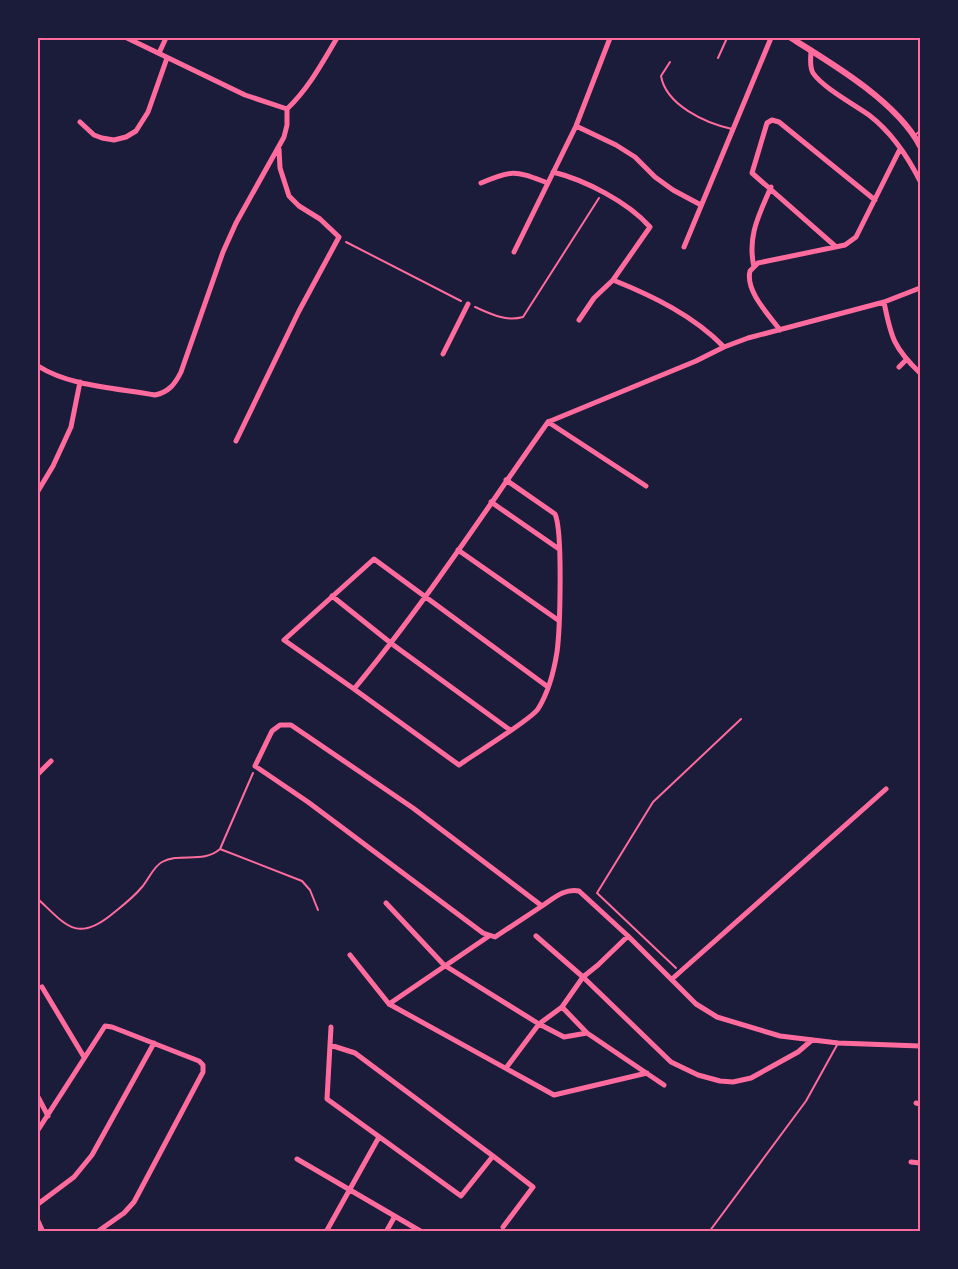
<svg xmlns="http://www.w3.org/2000/svg" width="958" height="1269" font-family="'Varela Round',sans-serif">
  <style>
    .lines { fill: none; stroke-linecap: round; stroke-linejoin: round }
    .path { stroke: #ff6b9d; stroke-width: 2 }
    .service { stroke: #ff6b9d; stroke-width: 2 }
    .minor { stroke: #ff6b9d; stroke-width: 5 }
    .tertiary { stroke: #ff6b9d; stroke-width: 6 }
    .neatline { fill: none; stroke: #ff6b9d; stroke-width: 2 }
  </style>
  <rect width="100%" height="100%" fill="#1b1b3a"/>
  <g class="lines">
    <!-- path -->
    <path class="path" d="M346,242L461,301
      M475,307C491,314 506,322 523,317L599,198
      M220,849L302,881L310,890L318,910
      M38,899C65,924 76,943 111,915C122,906 133,898 142,887C149,879 153,867 162,862C180,852 203,864 220,849L253,773
      M676,968L597,893L653,802L741,719"/>
    <!-- service -->
    <path class="service" d="M718,58L727,38
      M670,62L661,76C666,105 705,123 732,129
      M915,135L920,131
      M709,1232L806,1101L837,1045"/>
    <!-- minor -->
    <path class="minor" d="M127,38L245,95L287,109C309,88 322,63 337,38
      M811,50C811,58 809,66 813,73C822,87 855,105 869,115C891,132 908,157 920,181
      M159,53L166,38
      M80,122L94,135L102,138L114,140L126,137L136,131L148,112L167,58
      M576,126L616,145L635,157L655,177L673,190L701,205
      M553,172C585,180 628,202 650,227L613,280L594,298L579,320
      M481,183C514,169 515,171 548,183
      M835,246L752,173L767,123L772,120L779,122L875,200
      M684,247L771,38
      M514,252L576,126L610,38
      M754,267C747,236 759,215 771,187
      M613,280C653,296 694,316 724,347
      M884,302C891,338 894,348 920,373
      M780,330C769,315 745,291 750,271L758,263L845,245L856,237L900,149
      M443,354L468,304
      M38,366C71,387 118,388 155,395C169,392 175,384 181,372L223,252L236,223L284,137L287,125V109
      M899,367L906,360
      M548,422L696,361L724,347L748,338L884,302L920,288
      M548,422L646,486
      M236,441L299,311L339,237L320,219L299,206L289,196L280,168L279,149
      M506,480L555,514C563,531 560,630 557,652C554,671 548,693 538,709C532,719 473,755 459,765L354,689C424,605 484,512 548,422
      M38,491L53,466L71,427L80,382
      M491,502L559,549
      M458,550L558,620
      M332,596L392,644L510,730
      M354,689L284,640L374,559L548,687
      M38,774L51,761
      M386,903L444,965L539,1024L564,1037L587,1033
      M542,906L495,937L483,933L308,802L255,766L272,731L280,725H291L413,808L542,906C554,898 565,888 579,891L628,936L696,1004L717,1017L780,1036L838,1043L920,1046
      M536,936L583,977L671,1062L698,1075L720,1081L733,1082L751,1078L798,1052L812,1040
      M350,955L389,1004L554,1095L647,1073
      M672,979L886,789
      M42,987L84,1057
      M389,1004L489,936
      M562,1007L587,1033L664,1085
      M330,1045L355,1053L493,1156L461,1196L327,1099L331,1027
      M506,1068L539,1024L562,1007L583,977L598,965L628,936
      M38,1097L48,1116
      M916,1103L920,1104
      M38,1130L105,1026L112,1027L199,1061L203,1065V1072L134,1202L124,1213L97,1232
      M493,1156L533,1187L503,1227
      M297,1159L422,1232
      M911,1162L920,1163
      M38,1204L74,1177L92,1155L154,1043
      M38,1221L43,1232
      M326,1232L379,1137
      M386,1232L395,1216"/>
    <!-- tertiary -->
    <path class="tertiary" d="M791,38C833,64 897,102 920,146"/>
  </g>
  <!-- border -->
  <rect width="958" height="1269" fill="none" stroke="#1b1b3a" stroke-width="78"/>
  <rect x="39" y="39" width="880" height="1191" class="neatline"/>
</svg>
